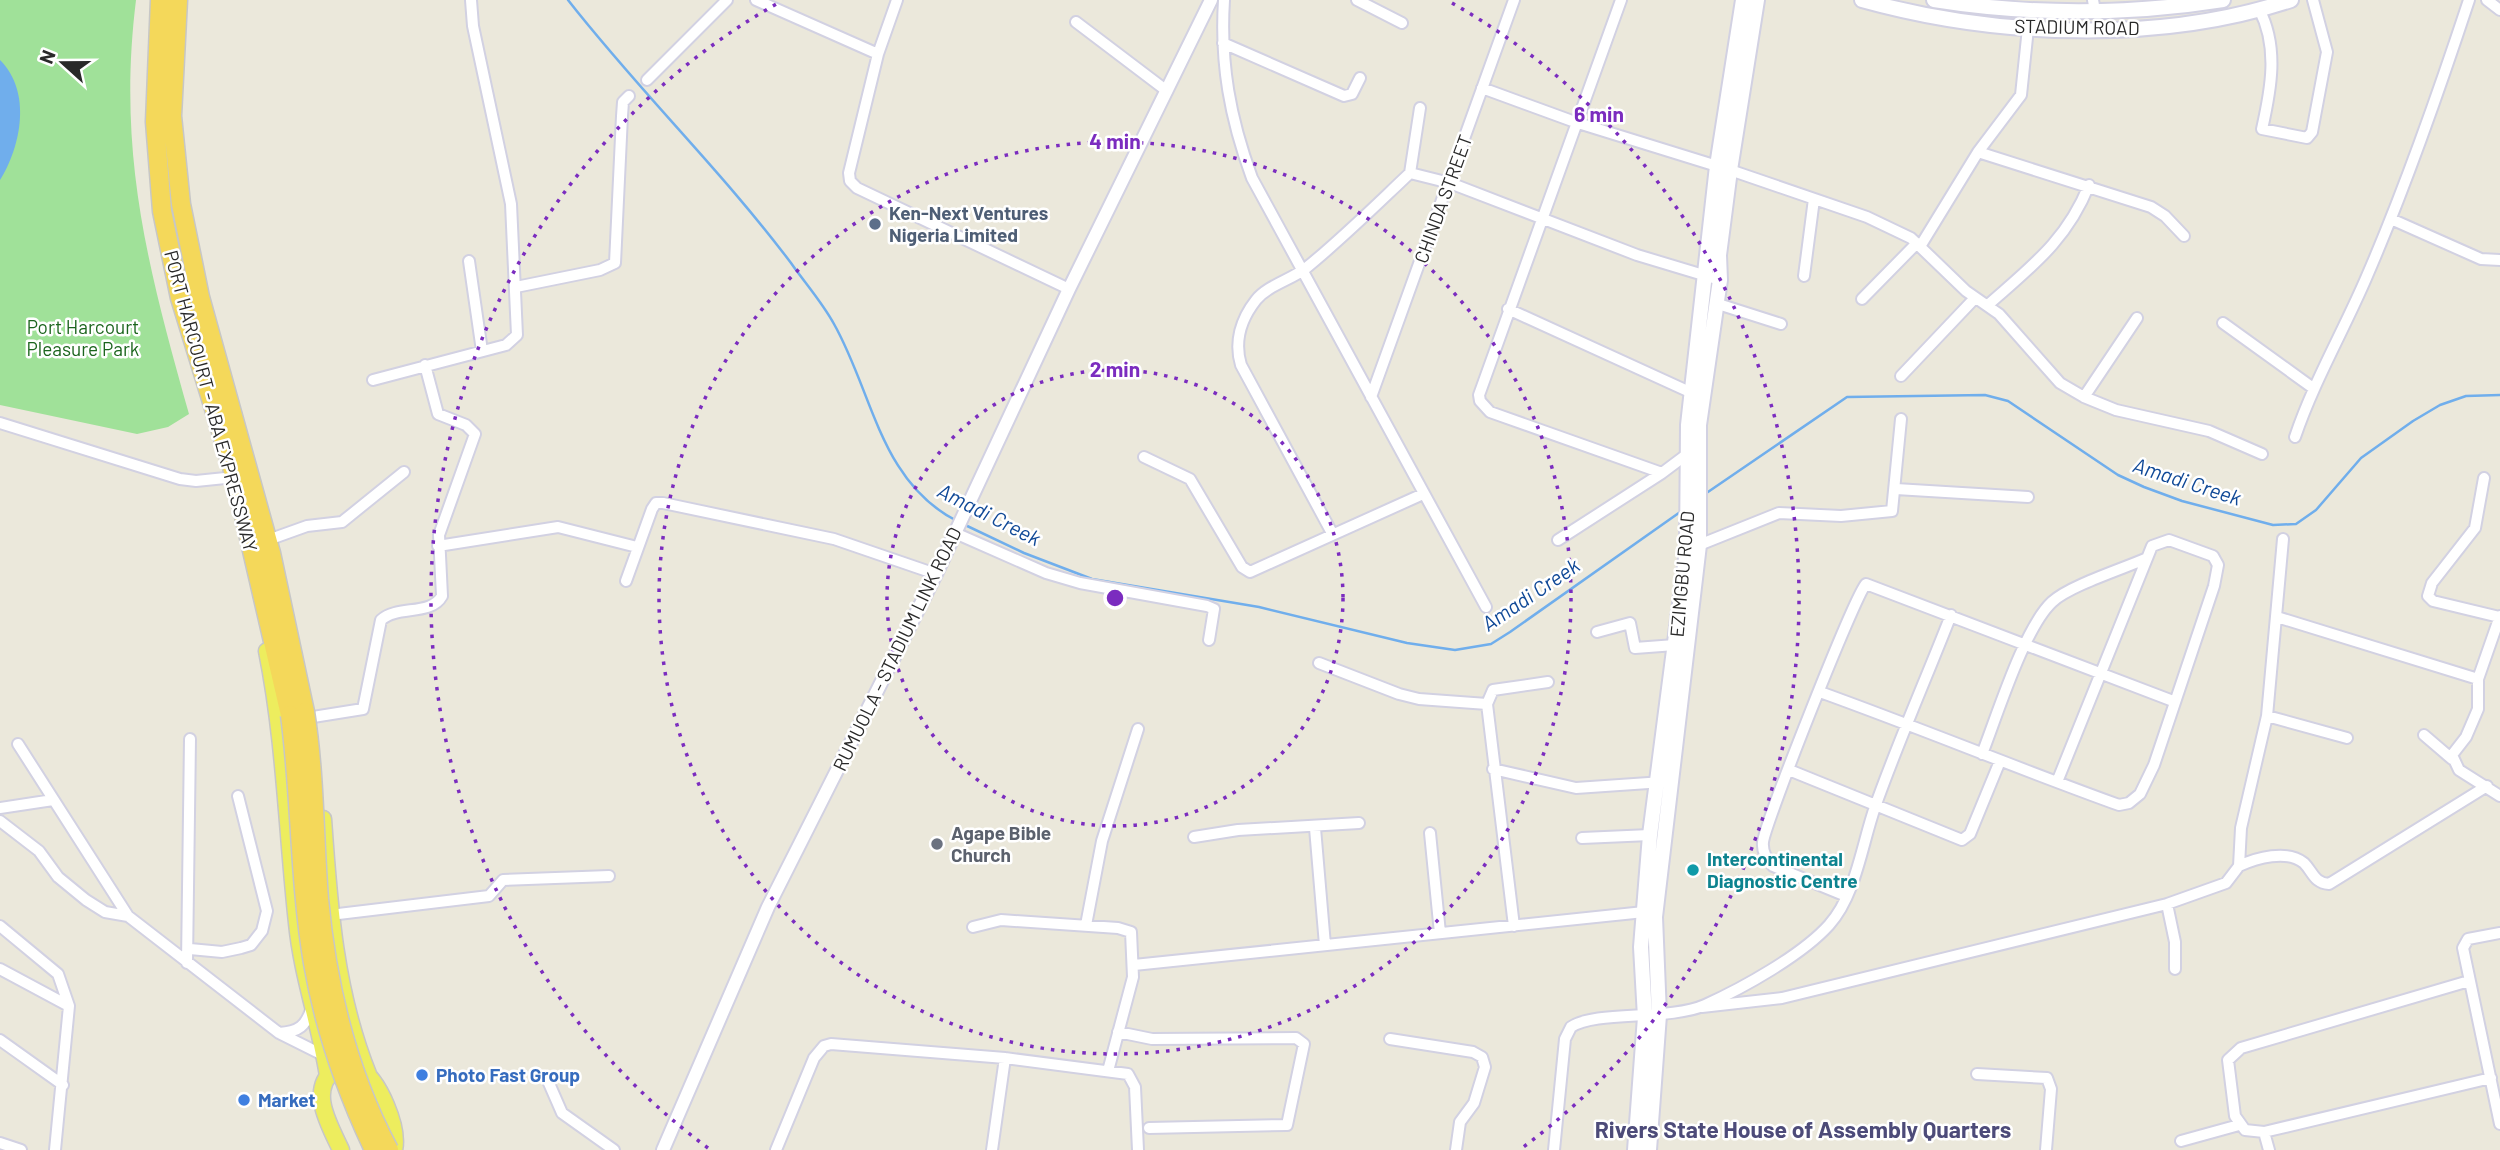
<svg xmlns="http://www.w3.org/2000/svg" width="2500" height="1150" font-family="Barlow,sans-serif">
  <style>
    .green { fill: #a0e199 }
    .water { fill: #70aeec }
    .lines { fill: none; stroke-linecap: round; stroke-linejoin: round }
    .stream { stroke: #70aeec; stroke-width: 2.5 }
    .minor-casing { stroke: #d2d1e2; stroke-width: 14 }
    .tertiary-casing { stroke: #d2d1e2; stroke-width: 16 }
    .secondary-casing { stroke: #d2d1e2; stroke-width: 18 }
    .primary-casing { stroke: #c7c7c7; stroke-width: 19 }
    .trunk-casing { stroke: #c7c7c7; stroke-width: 21 }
    .minor { stroke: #fff; stroke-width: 10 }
    .tertiary { stroke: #fff; stroke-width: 12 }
    .secondary { stroke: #fff; stroke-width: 14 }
    .primary { stroke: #eded5e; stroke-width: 16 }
    .trunk { stroke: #f4d85a; stroke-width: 18 }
    .trunk-bridge-casing { stroke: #c7c7c7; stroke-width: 21; stroke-linecap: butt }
    .trunk-bridge { stroke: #f4d85a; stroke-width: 18 }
    .ring { fill: none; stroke: #7b2cbf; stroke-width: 3.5; stroke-dasharray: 3.5 7 }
    .service-dot { fill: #5c6f8a; stroke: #fff; stroke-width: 2.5 }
    .worship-dot { fill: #6b7280; stroke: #fff; stroke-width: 2.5 }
    .culture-dot { fill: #0f9aa8; stroke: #fff; stroke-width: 2.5 }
    .shop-dot { fill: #3f7fe0; stroke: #fff; stroke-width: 2.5 }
    .labels { text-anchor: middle; stroke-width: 5; stroke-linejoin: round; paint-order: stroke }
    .street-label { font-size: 19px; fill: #292929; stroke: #fff }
    .service-label { font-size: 19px; font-weight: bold; fill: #4e5e75; stroke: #fff; text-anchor: start }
    .park-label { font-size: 19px; fill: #1b651d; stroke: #fff }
    .worship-label { font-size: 19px; font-weight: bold; fill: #5b616d; stroke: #fff; text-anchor: start }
    .culture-label { font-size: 19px; font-weight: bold; fill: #0d838f; stroke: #fff; text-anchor: start }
    .shop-label { font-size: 19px; font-weight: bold; fill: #366cbe; stroke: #fff; text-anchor: start }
    .water-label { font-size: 21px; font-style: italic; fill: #104997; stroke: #fff }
    .quarter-label { font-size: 23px; font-weight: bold; fill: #4d4b79; stroke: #fff }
    .centre { fill: #7b2cbf; stroke: #fff; stroke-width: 3.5 }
    .ring-label { font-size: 21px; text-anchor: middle; font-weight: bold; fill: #7b2cbf; stroke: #fff; stroke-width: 5; stroke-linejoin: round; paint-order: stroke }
  </style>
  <rect width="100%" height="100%" fill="#ebe8db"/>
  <!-- green -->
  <path class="green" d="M0,0H136C117,154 148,268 189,414L168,427L137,434L0,405Z"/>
  <!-- water -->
  <path class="water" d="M0,60C32,92 21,146 0,180Z"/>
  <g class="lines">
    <!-- stream -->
    <path class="stream" d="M568,0C639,91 722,171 791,263C805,283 822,302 834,324C873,393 880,482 957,521
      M1705,494L1847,397L1985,395L2008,401L2118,475L2144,487L2182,501L2273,525L2296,524L2316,510L2361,458L2413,421L2440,405L2466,396L2500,395
      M963,524L1024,553L1092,579L1259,607L1407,643L1455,650L1491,644L1510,632L1683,510"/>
    <!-- minor casing -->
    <g class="minor-casing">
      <path id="minor" d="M756,0L878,54
        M897,0L878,54L849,173L850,181L857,188L1069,289
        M1224,0C1220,64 1230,118 1252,178L1486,607
        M1357,0L1402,23
        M1621,0L1479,395L1480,401L1490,412L1662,473L1686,455
        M2093,0L2095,11
        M2487,0L2500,10
        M2259,9C2279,47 2271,89 2262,129L2307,138L2312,132L2327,52L2313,0
        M1076,22L1167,91
        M1223,43L1344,96L1352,94L1360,78
        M647,80L727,0
        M1482,88L1575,122L1717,166
        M1978,152L2151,207L2165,216L2184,236
        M1730,170L1867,217L1911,238L1966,291L1999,314L2060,383L2084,397L2116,410L2209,431L2262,454
        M1410,173L1420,108
        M2391,219L2481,259L2500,260
        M1921,245L1978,152L2021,95L2028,28
        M469,261L482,351
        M1804,276L1814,199
        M516,287L600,270L615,263L622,116L623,102L629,96
        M1862,299L1917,243
        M1715,303L1781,324
        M1989,304C2032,266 2067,240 2089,185
        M1508,309L1692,393
        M2223,323L2313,388
        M1901,376L1975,298
        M373,380L506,345L517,335L511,204L473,26L471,0
        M1371,397L1514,0
        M2084,397L2137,318
        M0,423L180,479L196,481L235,477
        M2295,437C2314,381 2344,330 2367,276C2406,186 2438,94 2469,0
        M1144,457L1190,479L1242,567L1250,572L1423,494
        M2484,478L2475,528L2432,583L2428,596L2433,601L2499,617
        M1896,489L2028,497
        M955,533L1046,573L1080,583L1207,606L1214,609L1209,640
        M1332,533L1241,365C1234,342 1241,319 1256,300C1268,285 1291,280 1306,268C1343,238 1376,205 1410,173L1450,183L1637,255L1720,280
        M268,540L307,526L342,522L404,472
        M1558,540L1662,473
        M1699,545L1779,513L1841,516L1892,511L1901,419
        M438,546L558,527L637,547
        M626,581L652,509L656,503H663L834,539L936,574
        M2500,616L2478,679V709L2466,737L2452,755L2459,770L2500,796
        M2277,617L2478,679
        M1597,632L1630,623L1635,648L1675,645
        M1319,663L1399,694L1419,699L1487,704
        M1820,692C1920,728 2019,769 2119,805L2129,803L2140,794L2154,765L2214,586L2218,565L2213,556L2169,540L2152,546L2057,782
        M2267,716L2347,738
        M313,717L363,709L381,620C397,605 431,616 442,596L439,535L475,434L466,425L438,414L425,365
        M2424,735L2452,759
        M18,744L128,916L279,1033L325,1056
        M1982,754C1997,716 2024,628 2052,602C2069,586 2122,569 2145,559
        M1493,769L1576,788L1663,782
        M1789,770L1962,840L1970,834L2000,761
        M0,808L53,800
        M0,821L39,851L58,877L86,900L105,912L128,916
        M1315,828L1325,945
        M1430,833L1440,933
        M1194,837L1238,830L1359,823
        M1582,838L1650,835
        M2239,866C2256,858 2287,849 2304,863C2313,872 2314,883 2329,884L2487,786
        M1846,896L1773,866C1766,859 1762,852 1763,842C1765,823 1855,595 1866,584L2173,701
        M2167,904L2175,942V969
        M330,915L489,896L503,880L609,876
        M1086,925L1102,841L1138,729
        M0,926L58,974L69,1006L55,1150
        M1514,926L1487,704L1493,690L1548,682
        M973,927L1001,920L1118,928L1131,932L1133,977L1108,1071
        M2500,933L2468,939L2463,948L2500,1124
        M190,949L222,952L241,948L251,945L262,931L267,911L238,796
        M187,963L190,739
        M1134,965L1644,912
        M0,969L69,1006
        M2469,981L2241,1048L2228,1060L2235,1116L2245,1130L2264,1132L2491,1078
        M1702,1007L1782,998L2167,904L2226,883L2239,866L2241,828L2267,716L2283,539
        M1118,1032L1152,1039L1296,1038L1304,1044L1287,1125L1149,1128
        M279,1033C299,1032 306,1026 312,1007
        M1390,1039L1473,1052L1482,1057L1485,1067L1474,1103L1460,1122L1456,1150
        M0,1040L63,1085
        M1977,1074L2047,1078L2051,1089L2046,1150
        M548,1081L562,1113L614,1150
        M2264,1132L2269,1150
        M2181,1141L2239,1125
        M0,1143L21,1150
        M776,1150L814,1058L824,1046L831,1044L1005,1058L1128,1074L1135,1087L1138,1150
        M992,1150L1005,1058
        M1554,1150L1565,1039L1571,1027C1596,1010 1669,1021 1705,1005C1743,988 1802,955 1829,925C1856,895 1862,844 1875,807C1898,742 1926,679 1951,615"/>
    </g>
    <!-- tertiary casing -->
    <g class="tertiary-casing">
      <path id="tertiary" d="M663,1150L768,907L936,574L1069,289L1211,0"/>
    </g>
    <!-- secondary casing -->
    <g class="secondary-casing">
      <path id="secondary" d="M1862,0C1995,37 2160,44 2291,0
        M1934,0C2028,15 2129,15 2223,0
        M1635,1150L1645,1017L1641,947L1650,835L1687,550L1688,425L1717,166L1743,0
        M1649,1150L1659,1015L1655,917L1699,545V425L1720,280L1719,255L1730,170L1757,0"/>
    </g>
    <!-- primary casing -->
    <g class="primary-casing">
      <path id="primary" d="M267,651C285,741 287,832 297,923C302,975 320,1024 328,1076
        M323,819C329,906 335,992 368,1074
        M359,1068C379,1080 399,1127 394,1150
        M334,1070C308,1091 330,1126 341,1150"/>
    </g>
    <!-- trunk casing -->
    <g class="trunk-casing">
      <path id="trunk" d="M160,0L155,122L162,211L180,298L235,477L290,715
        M178,0L172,116L181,204L200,297L271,553L305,712"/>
    </g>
    <!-- minor -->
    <use href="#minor" class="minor"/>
    <!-- tertiary -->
    <use href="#tertiary" class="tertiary"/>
    <!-- secondary -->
    <use href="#secondary" class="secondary"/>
    <!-- primary -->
    <use href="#primary" class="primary"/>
    <!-- trunk -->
    <use href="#trunk" class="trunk"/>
    <!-- trunk-bridge casing -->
    <g class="trunk-bridge-casing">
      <path id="trunk-bridge" d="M305,712C315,774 314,836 319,899C327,985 348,1073 389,1150
        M290,715C301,797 299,881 313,963C324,1028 346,1091 374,1150"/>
    </g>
    <!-- trunk-bridge -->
    <use href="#trunk-bridge" class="trunk-bridge"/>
  </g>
  <!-- distance rings -->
  <g class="ring">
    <circle cx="1115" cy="598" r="228"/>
    <circle cx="1115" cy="598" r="456"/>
    <path d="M708 1148A684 684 0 0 1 778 3M1452 3A684 684 0 0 1 1522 1148"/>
  </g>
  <!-- markers -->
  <circle class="service-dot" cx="875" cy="224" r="7"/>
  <circle class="worship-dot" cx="937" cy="844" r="7"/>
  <circle class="culture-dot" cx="1693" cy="870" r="7"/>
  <g class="shop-dot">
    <circle cx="422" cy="1075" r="7"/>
    <circle cx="244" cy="1100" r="7"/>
  </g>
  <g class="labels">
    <!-- street labels -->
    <g class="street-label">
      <text transform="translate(2077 27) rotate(1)" y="7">STADIUM ROAD</text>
      <text transform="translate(1443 199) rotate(-70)" y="7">CHINDA STREET</text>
      <text transform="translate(211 401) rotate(75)" y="7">PORT HARCOURT - ABA EXPRESSWAY</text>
      <text transform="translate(1682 574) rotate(-85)" y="7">EZIMGBU ROAD</text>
      <text transform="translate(897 649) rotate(-64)" y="7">RUMUOLA - STADIUM LINK ROAD</text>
    </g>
    <!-- service labels -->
    <g class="service-label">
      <text x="889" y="220">Ken-Next Ventures<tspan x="889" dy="22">Nigeria Limited</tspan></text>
    </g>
    <!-- park labels -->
    <g class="park-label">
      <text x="83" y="334">Port Harcourt<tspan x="83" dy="22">Pleasure Park</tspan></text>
    </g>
    <!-- worship labels -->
    <g class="worship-label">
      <text x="951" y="840">Agape Bible<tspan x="951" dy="22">Church</tspan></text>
    </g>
    <!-- culture labels -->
    <g class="culture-label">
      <text x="1707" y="866">Intercontinental<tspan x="1707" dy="22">Diagnostic Centre</tspan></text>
    </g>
    <!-- shop labels -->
    <g class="shop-label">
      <text x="436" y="1082">Photo Fast Group</text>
      <text x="258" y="1107">Market</text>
    </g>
    <!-- water labels -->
    <g class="water-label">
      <text transform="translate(2187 482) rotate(18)" y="7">Amadi Creek</text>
      <text transform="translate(989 515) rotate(27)" y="7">Amadi Creek</text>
      <text transform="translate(1531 595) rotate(-34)" y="7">Amadi Creek</text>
    </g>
    <!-- quarter labels -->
    <g class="quarter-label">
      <text x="1803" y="1138">Rivers State House of Assembly Quarters</text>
    </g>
  </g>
  <circle cx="1115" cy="598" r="10" class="centre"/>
  <g class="ring-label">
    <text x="1599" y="122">6 min</text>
    <text x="1115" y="149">4 min</text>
    <text x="1115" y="377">2 min</text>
  </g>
  <!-- north arrow -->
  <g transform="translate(63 63) rotate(291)" stroke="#ffffff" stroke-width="5" paint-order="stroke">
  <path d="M0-5L12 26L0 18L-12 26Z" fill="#292929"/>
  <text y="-10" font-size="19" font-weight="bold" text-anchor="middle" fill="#292929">N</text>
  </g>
</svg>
